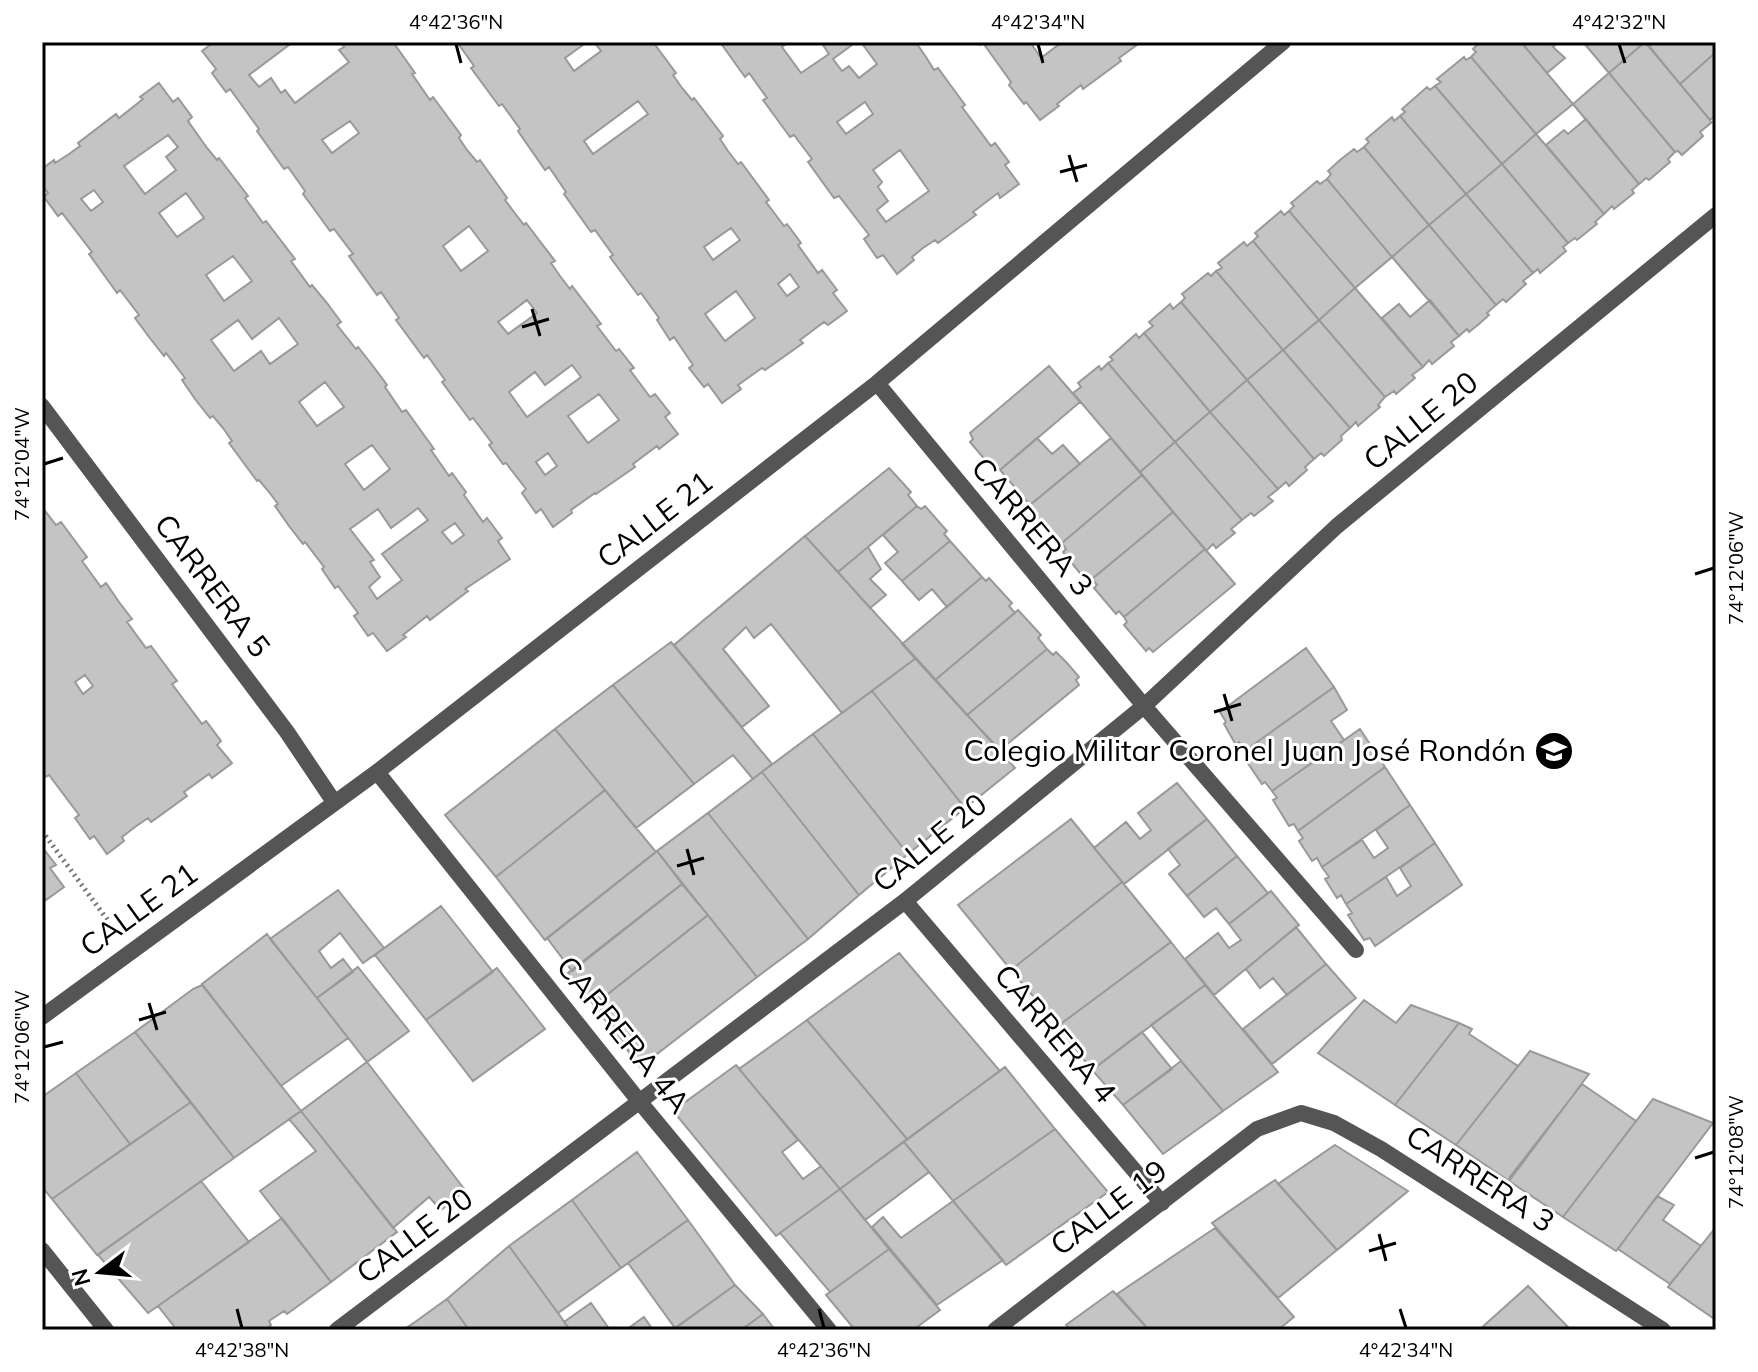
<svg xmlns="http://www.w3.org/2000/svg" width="1758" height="1372" font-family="Mulish,sans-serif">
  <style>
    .building { fill: #c4c4c4; stroke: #999; stroke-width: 2; fill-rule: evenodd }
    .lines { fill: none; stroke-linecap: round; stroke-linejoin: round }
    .path { stroke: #777; stroke-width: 5; stroke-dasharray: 2 4; stroke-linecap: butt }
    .lane { stroke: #555; stroke-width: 16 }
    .street { stroke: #555; stroke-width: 16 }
    .ticks { fill: none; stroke: #000; stroke-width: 3 }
    .labels { text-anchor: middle; stroke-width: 6; stroke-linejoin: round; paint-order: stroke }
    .street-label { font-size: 30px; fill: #000; stroke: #fff }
    .poi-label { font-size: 30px; fill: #000; stroke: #fff; text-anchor: end }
    .neatline { fill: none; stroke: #000; stroke-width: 3 }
    .ticks-label { font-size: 20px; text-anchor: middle; fill: #000 }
  </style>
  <rect width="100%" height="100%" fill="#fff"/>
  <!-- building -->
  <path class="building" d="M214,42H293L249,75L259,87L271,78L281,93L285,90L295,103L349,62L339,50L344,47L340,42H393L415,73L412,74L430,100L433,97L461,135L459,138L467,150L477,162L480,160L507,198L505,200L514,212L524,225L526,223L555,261L551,263L560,276L570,289L572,286L601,324L597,326L616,351L619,349L634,368L630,370L650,397L655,394L670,413L665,417L678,434L659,449L657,446L633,464L635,467L596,494L595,493L571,510L572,513L553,527L541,509L536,513L522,493L526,489L506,463L503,464L489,445L492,443L483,431L473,418L470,420L442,382L445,380L427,355L424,358L396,320L399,318L381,292L377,295L349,256L353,254L334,229L330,231L317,213L303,194L305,191L288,167L284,169L257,131L259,129L230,89L226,92L212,73L216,69L202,51ZM350,121L359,133L332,153L322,140ZM469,226L488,251L461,271L443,246ZM527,300L537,313L508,334L498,322ZM572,365L581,377L527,417L509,392L535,372L545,385ZM599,394L619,420L588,443L568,416ZM548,453L557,466L545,475L536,462Z
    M457,42H587L565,58L574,71L601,51L594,42H653L676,73L673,75L682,88L692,100L694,98L723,136L720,139L728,151L738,164L741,162L769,200L766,202L784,226L787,224L801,243L798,245L818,273L822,270L837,290L833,293L847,311L828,325L824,322L800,340L803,343L765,370L762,368L738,385L741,389L722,403L708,384L704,387L689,368L693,365L674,337L670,340L657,320L659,318L641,293L638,295L610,257L613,255L595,230L591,232L564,194L566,192L549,167L545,170L518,131L520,129L502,104L499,106L471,68L474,66ZM638,101L648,114L593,154L584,141ZM731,228L740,240L713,260L704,247ZM790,274L799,287L787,296L778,284ZM736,291L755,318L725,341L705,314Z
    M720,42H789L782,47L801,73L829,54L821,42H856L833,59L842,71L849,66L859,78L877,64L861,42H918L917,44L926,57L934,70L938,68L965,105L962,107L991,146L995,143L1009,162L1005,165L1019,184L1000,198L998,193L973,212L976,215L938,243L935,240L923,248L912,257L914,260L897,274L883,255L877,258L864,239L869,235L839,196L834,198L808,162L812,159L794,135L790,137L763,100L767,98L749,73L745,77ZM865,102L873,114L846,134L837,122ZM900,150L929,191L886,222L877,210L888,201L878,187L882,182L873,170Z
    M977,42H1030L1041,58L1062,42H1141L1119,58L1121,61L1083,89L1081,85L1057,104L1059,106L1040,120L1026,102L1024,104L1009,85L1011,82L983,43L980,45Z
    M1480,42H1521L1573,104L1536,134L1471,57L1476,52L1473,49Z
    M1521,42H1558L1553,47L1565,58L1547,73Z
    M1583,42H1645L1609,73Z
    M1645,42L1712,122L1700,132L1703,136L1682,155L1678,151L1675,152L1609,73Z
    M1654,42H1716V52L1680,84L1649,46Z
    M1716,52V115L1710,120L1680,84Z
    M1464,57L1466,60L1471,57L1536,134L1502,164L1435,86L1441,82L1437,79Z
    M1609,73L1675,152L1668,159L1670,162L1649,180L1646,178L1639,184L1573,104Z
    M159,83L173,102L178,98L192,117L188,121L207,148L217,160L219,158L248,196L245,198L263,223L266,221L295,259L291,261L310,287L312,285L327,303L341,322L337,325L356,349L358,347L373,366L387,385L385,387L402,412L406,410L434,449L431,450L449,476L452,473L466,492L464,495L483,522L487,518L502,538L498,541L510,559L465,589L468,591L430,620L427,616L403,635L406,637L387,651L373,633L368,636L354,616L358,613L338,586L335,588L322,569L324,567L305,542L303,544L289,526L275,506L278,504L269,492L259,480L257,481L229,443L232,441L223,428L213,416L210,418L195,399L182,380L185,378L166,353L164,356L149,337L135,318L139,315L120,290L117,293L89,254L92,252L62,213L58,216L44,197L48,193L42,185V169L54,160L55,163L69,154L80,146L78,143L116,114L119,118L143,99L140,97ZM168,135L178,147L166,157L176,170L145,194L124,166ZM94,190L103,202L91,211L81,199ZM186,193L204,218L177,237L159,213ZM233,256L252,281L224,301L206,275ZM279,318L298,344L270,364L261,351L234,371L211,340L238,320L252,339ZM325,382L344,407L317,426L299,402ZM372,445L390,469L364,490L345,464ZM418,508L428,520L382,554L402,580L377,599L369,587L380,577L370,562L374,560L350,529L378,509L391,528ZM455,523L464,535L452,544L442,532Z
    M1435,86L1502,164L1466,194L1400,116L1405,112L1402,109L1427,87L1430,90Z
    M1400,116L1466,194L1429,225L1364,147L1369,142L1366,139L1392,117L1394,121Z
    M1586,119L1639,184L1632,190L1634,193L1614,209L1612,206L1604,214L1546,145L1564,130L1568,134Z
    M1536,134L1604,214L1595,222L1597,224L1577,240L1575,238L1568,243L1502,164Z
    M1364,147L1429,225L1392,257L1327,179L1331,174L1328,171L1340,160L1354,149L1357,152Z
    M1502,164L1568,243L1563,247L1566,251L1540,273L1538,269L1533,273L1466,194Z
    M1327,179L1392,257L1355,288L1289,211L1294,206L1291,203L1317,181L1320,184Z
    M1466,194L1533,273L1523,281L1526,284L1506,302L1503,299L1496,305L1429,225Z
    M1281,211L1284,215L1289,211L1355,288L1319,320L1253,241L1258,236L1255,233Z
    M1429,225L1496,305L1487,313L1489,315L1479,324L1469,332L1467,329L1459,336L1392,257Z
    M1253,241L1319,320L1283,350L1216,271L1222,268L1218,263L1244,242L1247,246Z
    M1216,271L1283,350L1247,380L1181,302L1185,298L1182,294L1208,273L1211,276Z
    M1355,288L1423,367L1412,375L1415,378L1396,394L1394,391L1385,397L1319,320Z
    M1430,300L1459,336L1451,342L1454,346L1432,364L1429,360L1423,367L1382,318L1399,304L1410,317Z
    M1181,302L1247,380L1210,412L1144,333L1153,326L1149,322L1170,304L1173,309Z
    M1319,320L1385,397L1378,405L1380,407L1358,426L1356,422L1350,428L1283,350Z
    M1144,333L1210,412L1175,442L1108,363L1113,360L1110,357L1136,334L1139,338Z
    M1283,350L1350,428L1341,436L1342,440L1324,456L1321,453L1314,459L1247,380Z
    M1108,363L1175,442L1140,472L1073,393L1081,387L1078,383L1099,366L1101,370Z
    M1049,366L1080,402L1000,470L995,465L992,468L970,442L973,439L970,433Z
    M1247,380L1314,459L1305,467L1307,470L1289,486L1286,482L1278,489L1210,412Z
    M1210,412L1278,489L1268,497L1273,501L1254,516L1251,513L1242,520L1175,442Z
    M1037,438L1052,454L1063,445L1080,464L1030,505L1000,470Z
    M1111,438L1142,475L1062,543L1057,538L1054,541L1032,515L1035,512L1030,505Z
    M1175,442L1242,520L1231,529L1235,533L1216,548L1213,544L1206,551L1140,472Z
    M889,468L911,492L908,495L917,506L838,572L805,536Z
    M1142,475L1173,512L1092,579L1088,575L1084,578L1063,552L1066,549L1062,543Z
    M917,506L921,509L925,506L947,531L944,534L950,541L902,581L885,563L898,552L883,535Z
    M42,507L56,525L61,522L87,557L82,561L101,587L106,583L119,602L132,619L127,622L146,648L151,646L177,681L172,684L202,724L206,721L221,741L217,745L232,763L212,778L209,774L184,792L187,796L151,822L148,818L135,827L122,837L124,841L107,854L94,836L90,839L75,818L79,815L49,775L45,777L42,773ZM85,675L93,686L83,694L75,682Z
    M1173,512L1205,549L1124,617L1119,611L1116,614L1094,588L1097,585L1092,579Z
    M805,536L916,658L842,713L771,624L754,638L746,627L723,649L769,706L742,727L674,645Z
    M950,541L982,577L947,607L932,589L919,600L902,581Z
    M868,547L881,569L870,579L886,595L870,608L838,572Z
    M1205,549L1235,584L1153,652L1149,648L1146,651L1124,625L1127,622L1124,617Z
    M982,577L986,581L989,578L1012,603L1009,606L1015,613L935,680L902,644Z
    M1018,610L1041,635L1038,638L1047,649L967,715L935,680Z
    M671,642L772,764L753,779L733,755L694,784L613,685Z
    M1306,648L1334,687L1246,750L1239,742L1236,745L1224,724L1226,722L1220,712Z
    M1047,649L1053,655L1056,652L1067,663L1079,677L1076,680L1079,685L1000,750L967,715Z
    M916,658L1015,768L965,808L872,691Z
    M613,685L694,784L636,828L555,729Z
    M1334,687L1347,710L1331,721L1344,740L1272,791L1265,782L1262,784L1247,762L1250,759L1246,750Z
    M872,691L965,808L908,854L813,734Z
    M555,729L605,790L496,877L445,815Z
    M1360,729L1385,767L1298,831L1294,824L1289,826L1273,800L1277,798L1272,791Z
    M813,734L908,854L859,895L762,772Z
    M1385,767L1410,805L1322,867L1317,858L1312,861L1299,841L1303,838L1298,831Z
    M762,772L859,895L808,939L708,813Z
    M1177,783L1207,819L1124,884L1094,848L1126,822L1140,839L1151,830L1138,813Z
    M605,790L656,852L545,940L496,877Z
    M1410,805L1435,843L1346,904L1341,895L1337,898L1325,879L1329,877L1322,867L1362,840L1374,858L1388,848L1376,830Z
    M708,813L808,939L757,977L657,851Z
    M1071,819L1122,882L1011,970L958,905Z
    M1207,819L1237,856L1187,896L1169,874L1180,865L1168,849Z
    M1435,843L1462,885L1375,946L1370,938L1364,940L1348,915L1352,913L1346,904L1386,877L1397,896L1411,886L1400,868Z
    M42,847L56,865L50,868L64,887L46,900L43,895L42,897Z
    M657,851L682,884L572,971L547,938Z
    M1237,856L1268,893L1229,924L1216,908L1204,917L1187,896Z
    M1122,882L1171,942L1058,1026L1011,970Z
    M682,884L708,915L594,1005L568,973Z
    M338,890L384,948L363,963L340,933L319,951L331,968L343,959L353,972L317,998L270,939Z
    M1271,891L1299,925L1214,995L1185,959L1218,933L1229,948L1241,940L1229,924Z
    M441,906L493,972L426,1020L375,955Z
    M708,915L757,977L640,1067L594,1005Z
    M1296,927L1326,964L1287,995L1273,978L1260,988L1246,969Z
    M267,934L348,1038L281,1086L202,984Z
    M1171,942L1205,985L1092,1070L1058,1026Z
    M899,953L1000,1071L907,1139L807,1020Z
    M1326,964L1356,998L1272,1064L1243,1029Z
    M358,967L409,1031L367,1062L317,998Z
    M497,968L545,1029L473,1081L426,1020Z
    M202,985L301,1111L234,1158L135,1032L193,989Z
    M1205,985L1278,1072L1223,1111L1151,1025Z
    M1364,1000L1396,1023L1411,1005L1459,1023L1395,1105L1318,1053Z
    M807,1020L907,1139L840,1189L739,1069Z
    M1459,1023L1472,1029L1469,1034L1518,1066L1456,1145L1395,1105Z
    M135,1032L191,1102L130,1144L76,1073Z
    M1142,1032L1172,1069L1123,1105L1092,1070Z
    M1530,1051L1589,1074L1509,1181L1456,1145Z
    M1181,1061L1223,1111L1163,1154L1123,1105Z
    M367,1062L465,1190L441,1210L429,1197L393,1228L301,1111Z
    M736,1065L798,1140L782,1152L803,1179L821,1166L840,1189L776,1236L673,1111Z
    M1005,1067L1055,1129L953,1201L904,1142Z
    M76,1073L130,1144L52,1199L42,1187V1097Z
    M1582,1084L1636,1121L1563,1217L1509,1181L1510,1177Z
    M1653,1099L1713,1123L1616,1251L1563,1217Z
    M191,1102L234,1158L97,1255L52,1199Z
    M301,1111L397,1232L331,1282L260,1191L316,1151L289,1119Z
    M1055,1129L1108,1192L1006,1265L953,1201Z
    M904,1142L929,1172L865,1220L840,1189Z
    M1335,1145L1408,1191L1337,1250L1278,1184Z
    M637,1152L688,1220L621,1268L572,1200Z
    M1275,1180L1337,1250L1278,1298L1212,1223Z
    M201,1181L249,1242L148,1313L98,1255Z
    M840,1189L889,1249L830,1292L780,1233Z
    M1657,1196L1674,1205L1663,1220L1701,1246L1670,1284L1618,1249Z
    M572,1200L621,1268L558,1313L509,1246Z
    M953,1201L1003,1260L937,1305L872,1227L883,1217L901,1238Z
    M282,1218L331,1282L287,1314L284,1311L269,1321L271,1325L264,1330H177L158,1306Z
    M688,1220L735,1285L675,1328L628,1263Z
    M1716,1227V1320L1668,1287Z
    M1215,1228L1294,1317L1278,1330H1149L1117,1294Z
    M509,1246L558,1313L570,1330H469L447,1299Z
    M889,1249L940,1310L913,1330H855L826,1295Z
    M735,1285L763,1314L741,1330H673Z
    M1528,1286L1571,1330H1479Z
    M1113,1291L1149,1330H1070L1066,1325Z
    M447,1299L469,1330H403L415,1322Z
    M591,1303L610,1330H570L564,1322Z
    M763,1314L775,1330H741L759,1317Z
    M644,1317L653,1330H626Z"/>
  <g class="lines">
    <!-- path -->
    <path class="path" d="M42,831L109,922"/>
    <!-- lane -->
    <path class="lane" d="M1144,706L1356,950"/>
    <!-- street -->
    <path class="street" d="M877,383L1144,706
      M42,406L287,732L334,802
      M377,772L639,1101L829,1330
      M905,901L1162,1203
      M42,1017L377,772L877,383L1283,42
      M42,1250L106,1330
      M337,1330L905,901L1144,706L1337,526L1716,215
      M995,1330L1257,1129L1301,1113L1334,1123L1381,1149L1663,1330"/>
  </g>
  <!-- ticks -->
  <path class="ticks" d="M456,44L461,63M1038,44L1043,63M1619,44L1625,63M1069,155L1077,182M1060,172L1087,165M532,309L540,336M522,327L549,319M44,464L63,458M1695,574L1714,568M1224,694L1232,721M1214,712L1241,704M687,849L694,875M677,866L704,858M149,1003L157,1030M139,1020L166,1012M44,1047L63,1042M1695,1158L1714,1152M1379,1234L1386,1261M1369,1251L1396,1243M237,1309L242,1328M819,1309L824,1328M1400,1309L1406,1328"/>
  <!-- icons -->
  <defs>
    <g id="school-disc" transform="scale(2)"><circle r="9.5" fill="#000" stroke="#fff"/><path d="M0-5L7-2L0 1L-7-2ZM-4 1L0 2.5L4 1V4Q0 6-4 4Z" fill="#fff"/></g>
  </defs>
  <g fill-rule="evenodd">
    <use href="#school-disc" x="1554" y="751"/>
  </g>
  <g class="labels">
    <!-- street labels -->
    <g class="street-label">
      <text transform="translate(1421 421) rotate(-39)" y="10">CALLE 20</text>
      <text transform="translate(655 520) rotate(-38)" y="10">CALLE 21</text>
      <text transform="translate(1032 527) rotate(50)" y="10">CARRERA 3</text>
      <text transform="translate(212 586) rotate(53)" y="10">CARRERA 5</text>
      <text transform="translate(930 843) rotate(-39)" y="10">CALLE 20</text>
      <text transform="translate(139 910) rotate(-36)" y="10">CALLE 21</text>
      <text transform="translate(1055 1034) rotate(50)" y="10">CARRERA 4</text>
      <text transform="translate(623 1035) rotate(51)" y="10">CARRERA 4A</text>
      <text transform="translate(1480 1179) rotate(33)" y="10">CARRERA 3</text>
      <text transform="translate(1109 1208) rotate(-37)" y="10">CALLE 19</text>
      <text transform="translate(415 1236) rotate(-37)" y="10">CALLE 20</text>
    </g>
    <!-- poi labels -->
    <g class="poi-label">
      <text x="1526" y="761">Colegio Militar Coronel Juan José Rondón</text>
    </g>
  </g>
  <!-- border -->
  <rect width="1758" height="1372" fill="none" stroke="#ffffff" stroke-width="88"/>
  <!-- north arrow -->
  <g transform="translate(100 1272) rotate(254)" stroke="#ffffff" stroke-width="6" paint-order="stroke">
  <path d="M0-6L14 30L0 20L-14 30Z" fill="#000000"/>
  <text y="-12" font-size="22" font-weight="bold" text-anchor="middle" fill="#000000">N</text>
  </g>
  <rect x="44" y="44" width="1670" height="1284" class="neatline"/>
  <g class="ticks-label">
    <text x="456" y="29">4°42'36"N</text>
    <text x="1038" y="29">4°42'34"N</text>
    <text x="1619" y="29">4°42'32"N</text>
    <text transform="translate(22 464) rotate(-90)" y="7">74°12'04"W</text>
    <text transform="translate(1736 568) rotate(-90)" y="7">74°12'06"W</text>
    <text transform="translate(22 1047) rotate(-90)" y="7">74°12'06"W</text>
    <text transform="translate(1736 1152) rotate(-90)" y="7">74°12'08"W</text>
    <text x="242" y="1357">4°42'38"N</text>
    <text x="824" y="1357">4°42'36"N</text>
    <text x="1406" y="1357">4°42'34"N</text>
  </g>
</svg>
